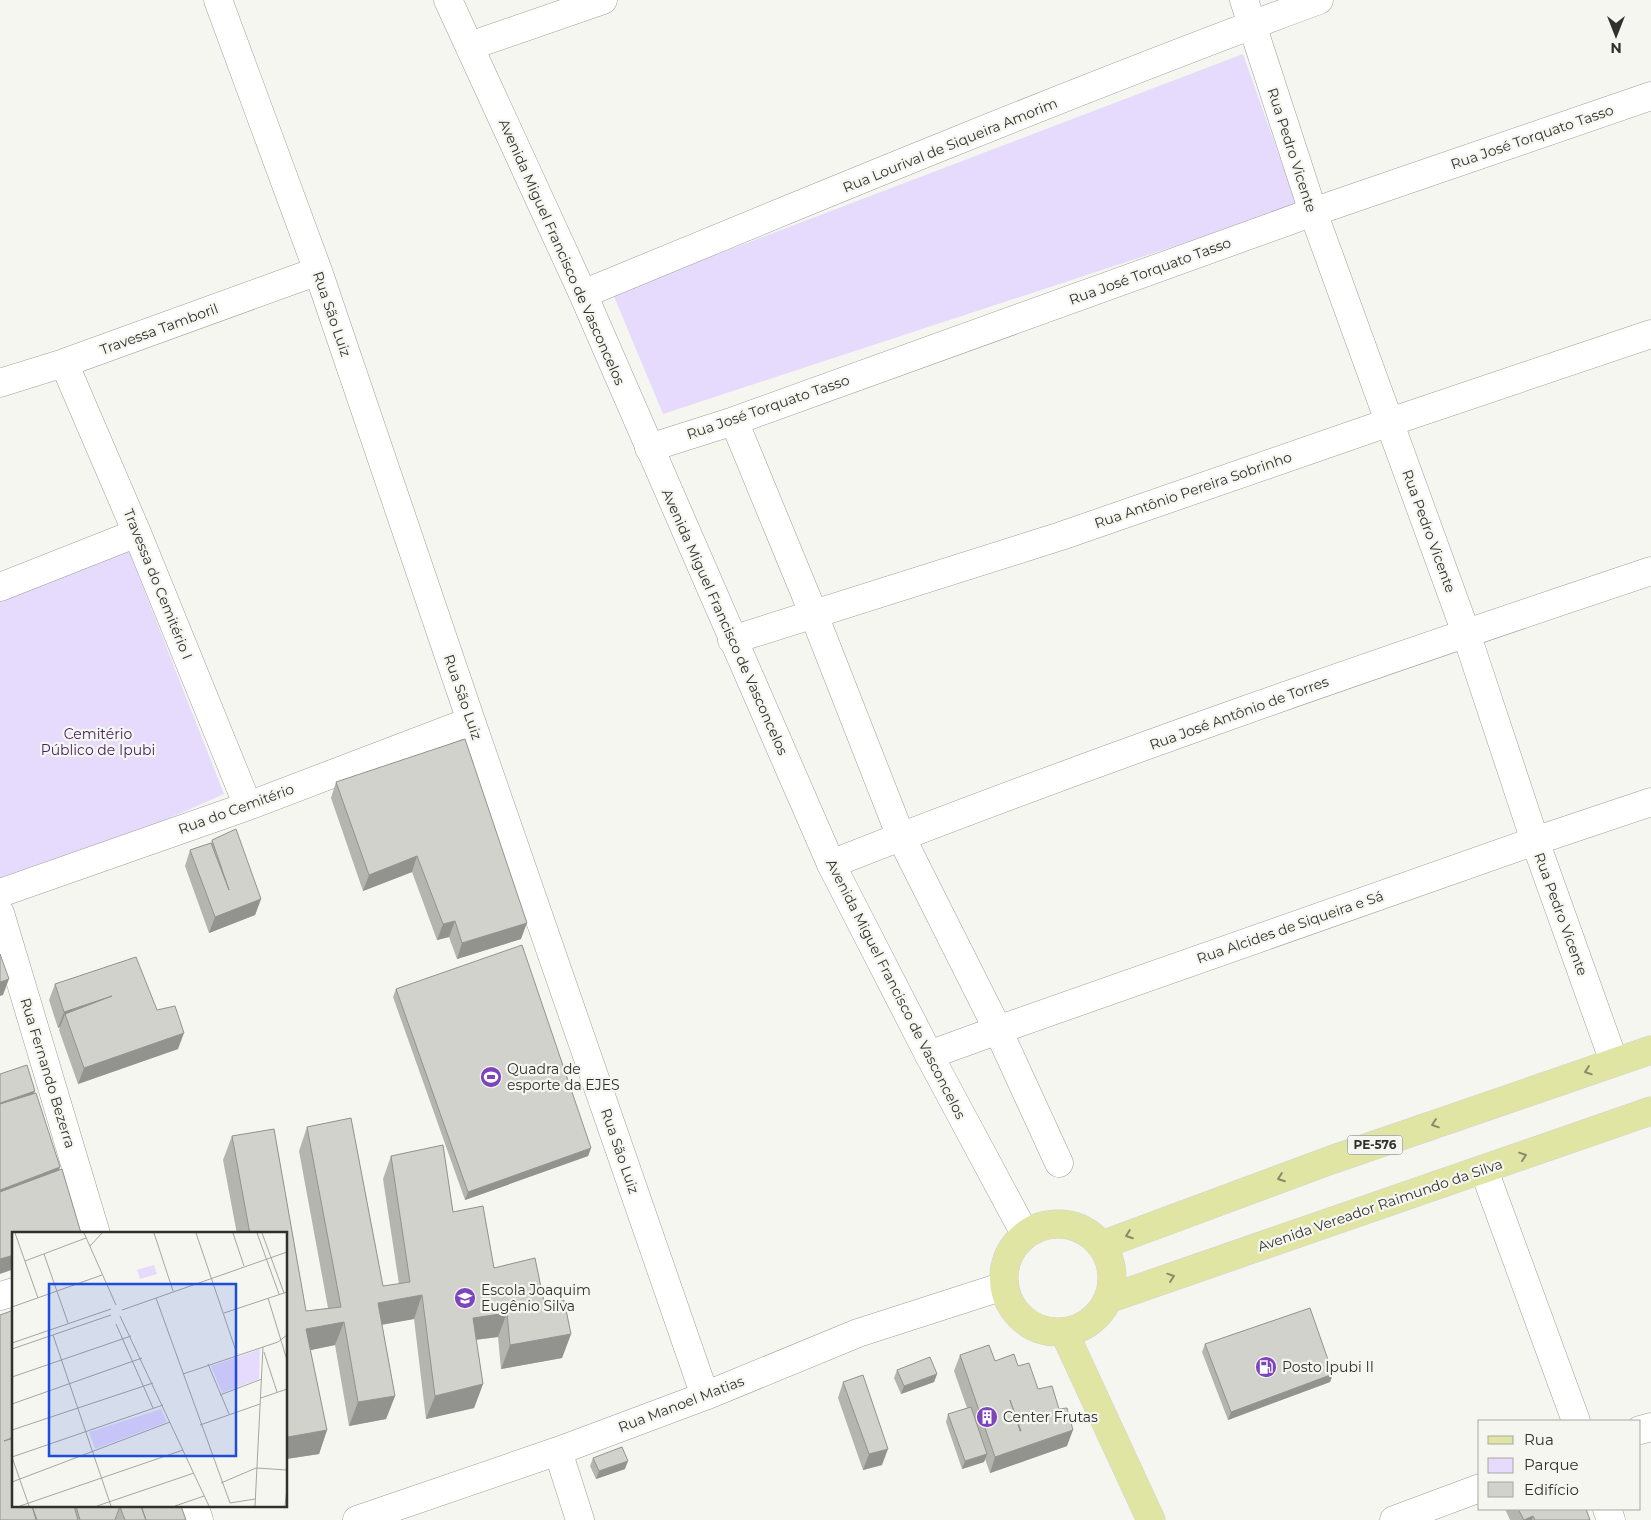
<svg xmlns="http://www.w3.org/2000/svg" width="1651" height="1520" font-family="Montserrat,sans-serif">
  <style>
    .green { fill: #e6dafd }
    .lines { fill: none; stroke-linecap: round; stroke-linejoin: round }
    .street-casing { stroke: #9fa099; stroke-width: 29 }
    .secondary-casing { stroke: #9fa099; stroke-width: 29 }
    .primary-casing { stroke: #d1d2d1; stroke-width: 29 }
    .street { stroke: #fff; stroke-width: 28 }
    .secondary { stroke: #fff; stroke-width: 28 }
    .primary { stroke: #e0e5a4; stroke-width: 28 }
    .wall { fill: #b4b5af }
    .shaded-wall { fill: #92938f }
    .building { fill: #d1d2cc; stroke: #92938f; fill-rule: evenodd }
    .oneway { stroke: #888b69 }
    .labels { text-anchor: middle; stroke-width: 4.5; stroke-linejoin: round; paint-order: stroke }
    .shield { fill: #f6f6f0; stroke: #6b6c68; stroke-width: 1 }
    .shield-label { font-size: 12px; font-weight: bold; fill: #30312e }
    .street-label { font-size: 14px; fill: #30312e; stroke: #f6f6f0 }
    .park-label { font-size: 14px; fill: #401f64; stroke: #f6f6f0 }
    .poi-label { font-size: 14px; fill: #30312e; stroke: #f6f6f0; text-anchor: start }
    .inset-road { fill: none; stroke: #a7a7a2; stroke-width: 1 }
    .view { fill: #1d4ed8; fill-opacity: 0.15; stroke: #1d4ed8; stroke-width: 2.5 }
    .inset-edge { fill: none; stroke: #30312e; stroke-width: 2.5 }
  </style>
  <rect width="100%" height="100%" fill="#f6f6f0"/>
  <!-- green -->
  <path class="green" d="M1243,54L1297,206L663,414L613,294Z
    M128,549L224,794L122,839L0,884V598Z"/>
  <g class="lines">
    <!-- street casing -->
    <g class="street-casing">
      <path id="street" d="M218,0L318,271L471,721L705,1396
        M1244,0L1313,212L1466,633L1535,841L1614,1062
        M470,46L603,0
        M583,294C827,193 1071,92 1319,0
        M64,363L137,533L248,806
        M0,383L64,363L318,271
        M734,421L814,615L901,837L998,1030L1059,1163
        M649,448L734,421L1313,212L1651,96
        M0,587L137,533
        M732,640L1061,536L1390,422L1651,334
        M831,864C1101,758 1376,663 1651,571
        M0,893L248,806L471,721
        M0,913L96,1234
        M929,1055L998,1030L1535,841L1651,802
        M1484,1170L1576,1421
        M0,1296L14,1292
        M1640,1430L1651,1427
        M558,1451L580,1520
        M194,1506L199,1520
        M1607,1509L1611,1520
        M357,1520L558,1451L705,1396L858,1333L1004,1286
        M1394,1520L1480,1488"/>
    </g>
    <!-- secondary casing -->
    <g class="secondary-casing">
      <path id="secondary" d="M448,0L583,294L831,864L929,1055L1025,1234"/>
    </g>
    <!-- primary casing -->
    <g class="primary-casing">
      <path id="primary" d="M1004 1278a54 54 0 1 1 108 0a54 54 0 1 1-108 0Z
        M1102,1245L1331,1160L1651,1050
        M1108,1299L1651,1111
        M1064,1332L1151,1520"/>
    </g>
    <!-- street -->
    <use href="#street" class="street"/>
    <!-- secondary -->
    <use href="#secondary" class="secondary"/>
    <!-- primary -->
    <use href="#primary" class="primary"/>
  </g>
  <!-- wall -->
  <path class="wall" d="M336,782L521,939L457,959L449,937L437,940L412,872L363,891L331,798Z
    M212,840L261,899L255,915L209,933L185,866L190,850L211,843Z
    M55,984L157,1010L178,1049L78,1084L59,1030L60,1027L58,1028L49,1000Z
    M396,989L591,1148L588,1156L465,1200L393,997Z
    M351,1118L383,1286L399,1284L383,1179L391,1156L443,1145L453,1212L483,1206L494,1268L535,1258L544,1302L564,1300L571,1334L562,1358L501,1369L498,1337L476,1340L483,1384L474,1408L426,1419L414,1319L382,1324L395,1396L386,1419L349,1426L335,1345L310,1350L327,1430L319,1454L286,1459V1234H237L223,1160L232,1136L274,1129L306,1311L328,1308L299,1151L307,1127Z
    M1205,1344L1333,1374L1330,1382L1228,1420L1202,1352Z
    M960,1355L1018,1366L1038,1389L1067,1446L990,1473L985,1459L984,1462L962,1469L946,1422L948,1414L967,1408L954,1371Z
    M897,1370L937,1374L934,1382L901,1394L894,1378Z
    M843,1382L882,1465L863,1470L838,1398Z
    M593,1458L625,1469L596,1479L590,1466Z
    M14,1506H181L186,1520H0Z
    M1505,1509H1586L1590,1520H1510Z"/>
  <!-- shaded-wall -->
  <path class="shaded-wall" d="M417,856L412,872L363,891L369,875Z
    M261,899L255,915L209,933L215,917Z
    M455,921L449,937L437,940L443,924Z
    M527,923L521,939L457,959L462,943Z
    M9,979L3,995L0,996V982Z
    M112,996L65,1014L60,1027L58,1028L64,1012Z
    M184,1033L178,1049L78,1084L84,1068Z
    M35,1091L29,1107L0,1117V1103Z
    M591,1148L588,1156L465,1200L468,1192Z
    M60,1167L55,1183L0,1204V1190Z
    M14,1255V1269L0,1274V1259Z
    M422,1295L414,1319L370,1327L378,1303Z
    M507,1313L498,1337L464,1341L473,1318Z
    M344,1322L335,1345L297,1353L306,1329Z
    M571,1334L562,1358L501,1369L510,1345Z
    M937,1374L934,1382L901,1394L904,1386Z
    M1333,1374L1330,1382L1228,1420L1231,1412Z
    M483,1384L474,1408L426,1419L435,1396Z
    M395,1396L386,1419L349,1426L358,1402Z
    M327,1430L319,1454L286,1459V1442L288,1437Z
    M1073,1430L1067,1446L990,1473L995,1457Z
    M888,1449L882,1465L863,1470L869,1454Z
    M987,1454L984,1462L962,1469L965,1461Z
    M628,1461L625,1469L596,1479L599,1471Z
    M1533,1516L1532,1520H1524Z"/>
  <!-- building -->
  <path class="building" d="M465,739L527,923L462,943L455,921L443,924L417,856L369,875L336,782Z
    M236,829L261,899L215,917L190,850L211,843L229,890L212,840Z
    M522,945L591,1148L468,1192L396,989Z
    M0,954L9,979L0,982Z
    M136,957L157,1010L175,1006L184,1033L84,1068L65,1014L112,996L64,1012L55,984Z
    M27,1065L35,1091L0,1103V1074Z
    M36,1093L60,1167L0,1190V1104Z
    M351,1118L383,1286L410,1282L391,1156L443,1145L453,1212L483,1206L494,1268L535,1258L544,1302L564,1300L571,1334L510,1345L507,1313L473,1318L483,1384L435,1396L422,1295L378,1303L395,1396L358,1402L344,1322L306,1329L327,1430L288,1437L286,1427V1234H250L232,1136L274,1129L306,1311L341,1307L307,1127Z
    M62,1169L81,1233L78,1234H14V1255L0,1259V1192Z
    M1310,1308L1333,1374L1231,1412L1205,1344Z
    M14,1310V1437L4,1441L14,1438V1506H32L36,1520H0V1315Z
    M989,1345L995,1361L1014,1354L1018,1366L1029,1363L1038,1389L1052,1386L1059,1409L1067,1408L1073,1430L995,1457L960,1355ZM1010,1400L1021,1431H1020Z
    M930,1357L937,1374L904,1386L897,1370Z
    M863,1375L888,1449L869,1454L843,1382Z
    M971,1407L987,1454L965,1461L948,1414Z
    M622,1447L628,1461L599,1471L593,1458Z
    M32,1506H74L78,1520H37Z
    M76,1506H120L115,1520H80Z
    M141,1506L146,1520H125L120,1507Z
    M141,1506H181L186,1520H146Z
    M1518,1509H1586L1590,1520H1535L1533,1516L1524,1520Z"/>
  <!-- one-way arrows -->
  <defs><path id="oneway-chevron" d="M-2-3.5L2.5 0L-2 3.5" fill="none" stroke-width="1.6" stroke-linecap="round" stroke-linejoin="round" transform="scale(1.25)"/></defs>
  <g class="oneway">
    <use href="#oneway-chevron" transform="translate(1588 1071) rotate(161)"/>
    <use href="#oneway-chevron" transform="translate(1435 1124) rotate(161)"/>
    <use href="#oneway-chevron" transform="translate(1523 1156) rotate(-19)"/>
    <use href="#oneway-chevron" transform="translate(1281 1178) rotate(160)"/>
    <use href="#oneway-chevron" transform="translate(1129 1235) rotate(160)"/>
    <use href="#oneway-chevron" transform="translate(1171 1277) rotate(-19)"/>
  </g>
  <!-- icons -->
  <defs>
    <g id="stadium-disc" transform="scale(1.125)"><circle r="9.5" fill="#7d45bc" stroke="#f6f6f0"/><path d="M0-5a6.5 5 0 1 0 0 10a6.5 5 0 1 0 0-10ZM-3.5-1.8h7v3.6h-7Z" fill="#fff"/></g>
    <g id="school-disc" transform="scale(1.125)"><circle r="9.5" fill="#7d45bc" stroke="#f6f6f0"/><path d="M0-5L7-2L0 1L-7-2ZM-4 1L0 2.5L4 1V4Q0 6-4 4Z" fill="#fff"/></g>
    <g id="fuel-disc" transform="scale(1.125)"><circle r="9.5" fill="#7d45bc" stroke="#f6f6f0"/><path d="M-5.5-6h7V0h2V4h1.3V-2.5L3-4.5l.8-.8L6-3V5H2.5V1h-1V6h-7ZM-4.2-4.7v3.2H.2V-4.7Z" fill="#fff"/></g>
    <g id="building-disc" transform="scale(1.125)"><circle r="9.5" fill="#7d45bc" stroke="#f6f6f0"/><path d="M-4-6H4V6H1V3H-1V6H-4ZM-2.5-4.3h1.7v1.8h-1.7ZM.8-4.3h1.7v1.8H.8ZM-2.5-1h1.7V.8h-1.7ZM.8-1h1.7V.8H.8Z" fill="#fff"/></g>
  </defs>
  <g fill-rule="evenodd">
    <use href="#stadium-disc" x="491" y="1077"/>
    <use href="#school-disc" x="465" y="1298"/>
    <use href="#fuel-disc" x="1266" y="1367"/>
    <use href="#building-disc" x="987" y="1417"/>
  </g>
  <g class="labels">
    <!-- shield labels -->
    <rect class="shield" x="1347.5" y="1135.5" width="55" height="19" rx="4"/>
    <g class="shield-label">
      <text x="1375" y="1149">PE-576</text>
    </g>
    <!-- street labels -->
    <g class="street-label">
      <text transform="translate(1532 137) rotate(-19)" y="5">Rua José Torquato Tasso</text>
      <text transform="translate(950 145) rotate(-22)" y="5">Rua Lourival de Siqueira Amorim</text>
      <text transform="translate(1292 150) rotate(72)" y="5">Rua Pedro Vicente</text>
      <text transform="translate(562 252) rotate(66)" y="5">Avenida Miguel Francisco de Vasconcelos</text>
      <text transform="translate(1150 271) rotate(-20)" y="5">Rua José Torquato Tasso</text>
      <text transform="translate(332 314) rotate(71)" y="5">Rua São Luiz</text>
      <text transform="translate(159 329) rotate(-20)" y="5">Travessa Tamboril</text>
      <text transform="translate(768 407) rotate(-19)" y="5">Rua José Torquato Tasso</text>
      <text transform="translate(1193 490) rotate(-19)" y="5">Rua Antônio Pereira Sobrinho</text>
      <text transform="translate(1429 531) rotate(70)" y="5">Rua Pedro Vicente</text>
      <text transform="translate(158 584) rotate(68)" y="5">Travessa do Cemitério I</text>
      <text transform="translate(725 622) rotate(66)" y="5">Avenida Miguel Francisco de Vasconcelos</text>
      <text transform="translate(463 697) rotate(71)" y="5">Rua São Luiz</text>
      <text transform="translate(1239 713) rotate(-20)" y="5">Rua José Antônio de Torres</text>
      <text transform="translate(236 809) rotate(-20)" y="5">Rua do Cemitério</text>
      <text transform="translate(1561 914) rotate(70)" y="5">Rua Pedro Vicente</text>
      <text transform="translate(1290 927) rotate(-19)" y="5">Rua Alcides de Siqueira e Sá</text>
      <text transform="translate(896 989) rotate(63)" y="5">Avenida Miguel Francisco de Vasconcelos</text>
      <text transform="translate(48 1073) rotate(73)" y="5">Rua Fernando Bezerra</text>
      <text transform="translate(620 1151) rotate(71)" y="5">Rua São Luiz</text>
      <text transform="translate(1380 1205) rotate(-19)" y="5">Avenida Vereador Raimundo da Silva</text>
      <text transform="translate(681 1404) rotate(-21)" y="5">Rua Manoel Matias</text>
    </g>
    <!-- park labels -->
    <g class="park-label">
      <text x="98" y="739">Cemitério<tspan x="98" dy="16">Público de Ipubi</tspan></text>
    </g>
    <!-- poi labels -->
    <g class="poi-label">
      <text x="507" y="1074">Quadra de<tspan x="507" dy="16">esporte da EJES</tspan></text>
      <text x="481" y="1295">Escola Joaquim<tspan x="481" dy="16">Eugênio Silva</tspan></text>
      <text x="1282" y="1372">Posto Ipubi II</text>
      <text x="1003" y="1422">Center Frutas</text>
    </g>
  </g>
  <!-- overview -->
  <g transform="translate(12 1232)">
    <rect width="275" height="275" fill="#f6f6f0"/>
    <path d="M142,33L145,42L128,47L125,38ZM248,117L247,147L210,161L199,134ZM149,177L155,190L83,217L77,200Z" fill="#e6dafd"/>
    <path class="inset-road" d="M3,1L26,66M72,1L104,73M142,1L161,59M184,1L225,122M221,1L232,34M245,1L267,62M250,1L272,61M78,14L90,1M32,22L56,91M13,29L74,6M144,66L218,271L243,267M256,66L275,128M0,75L90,43M110,78L275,20M212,81L275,60M108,84L197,274M104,92L141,176M41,103L99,274M0,111L99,77M0,117L99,83M252,120L265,160M196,132L217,182M171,142L266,110L275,103M0,145L119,104M208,163L250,147M249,166L275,157M0,172L130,126M188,193L248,172M0,198L141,151M0,225L151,173M0,225L17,274M0,250L158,190M209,251L244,236L275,238M8,274L171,218M85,274L182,241M163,274L192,264M243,274L251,115M273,274L275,257"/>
    <path class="view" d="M37,52H224V224H37Z"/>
    <rect width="275" height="275" class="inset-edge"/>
  </g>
  <!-- legend -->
  <rect x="1478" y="1420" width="162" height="90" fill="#f6f6f0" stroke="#a7a7a2"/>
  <rect x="1488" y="1436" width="25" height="8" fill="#e0e5a4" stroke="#a7a7a2"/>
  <text x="1524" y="1445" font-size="15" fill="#30312e">Rua</text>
  <rect x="1488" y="1458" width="25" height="15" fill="#e6dafd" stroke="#a7a7a2"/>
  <text x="1524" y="1470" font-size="15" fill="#30312e">Parque</text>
  <rect x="1488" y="1482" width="25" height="15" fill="#d1d2cc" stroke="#a7a7a2"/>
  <text x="1524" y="1495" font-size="15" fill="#30312e">Edifício</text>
  <!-- north arrow -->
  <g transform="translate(1616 35) rotate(180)" stroke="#f6f6f0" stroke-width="4" paint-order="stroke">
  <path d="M0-4L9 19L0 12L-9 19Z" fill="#30312e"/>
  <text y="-8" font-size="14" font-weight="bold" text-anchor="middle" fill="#30312e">N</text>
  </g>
</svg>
